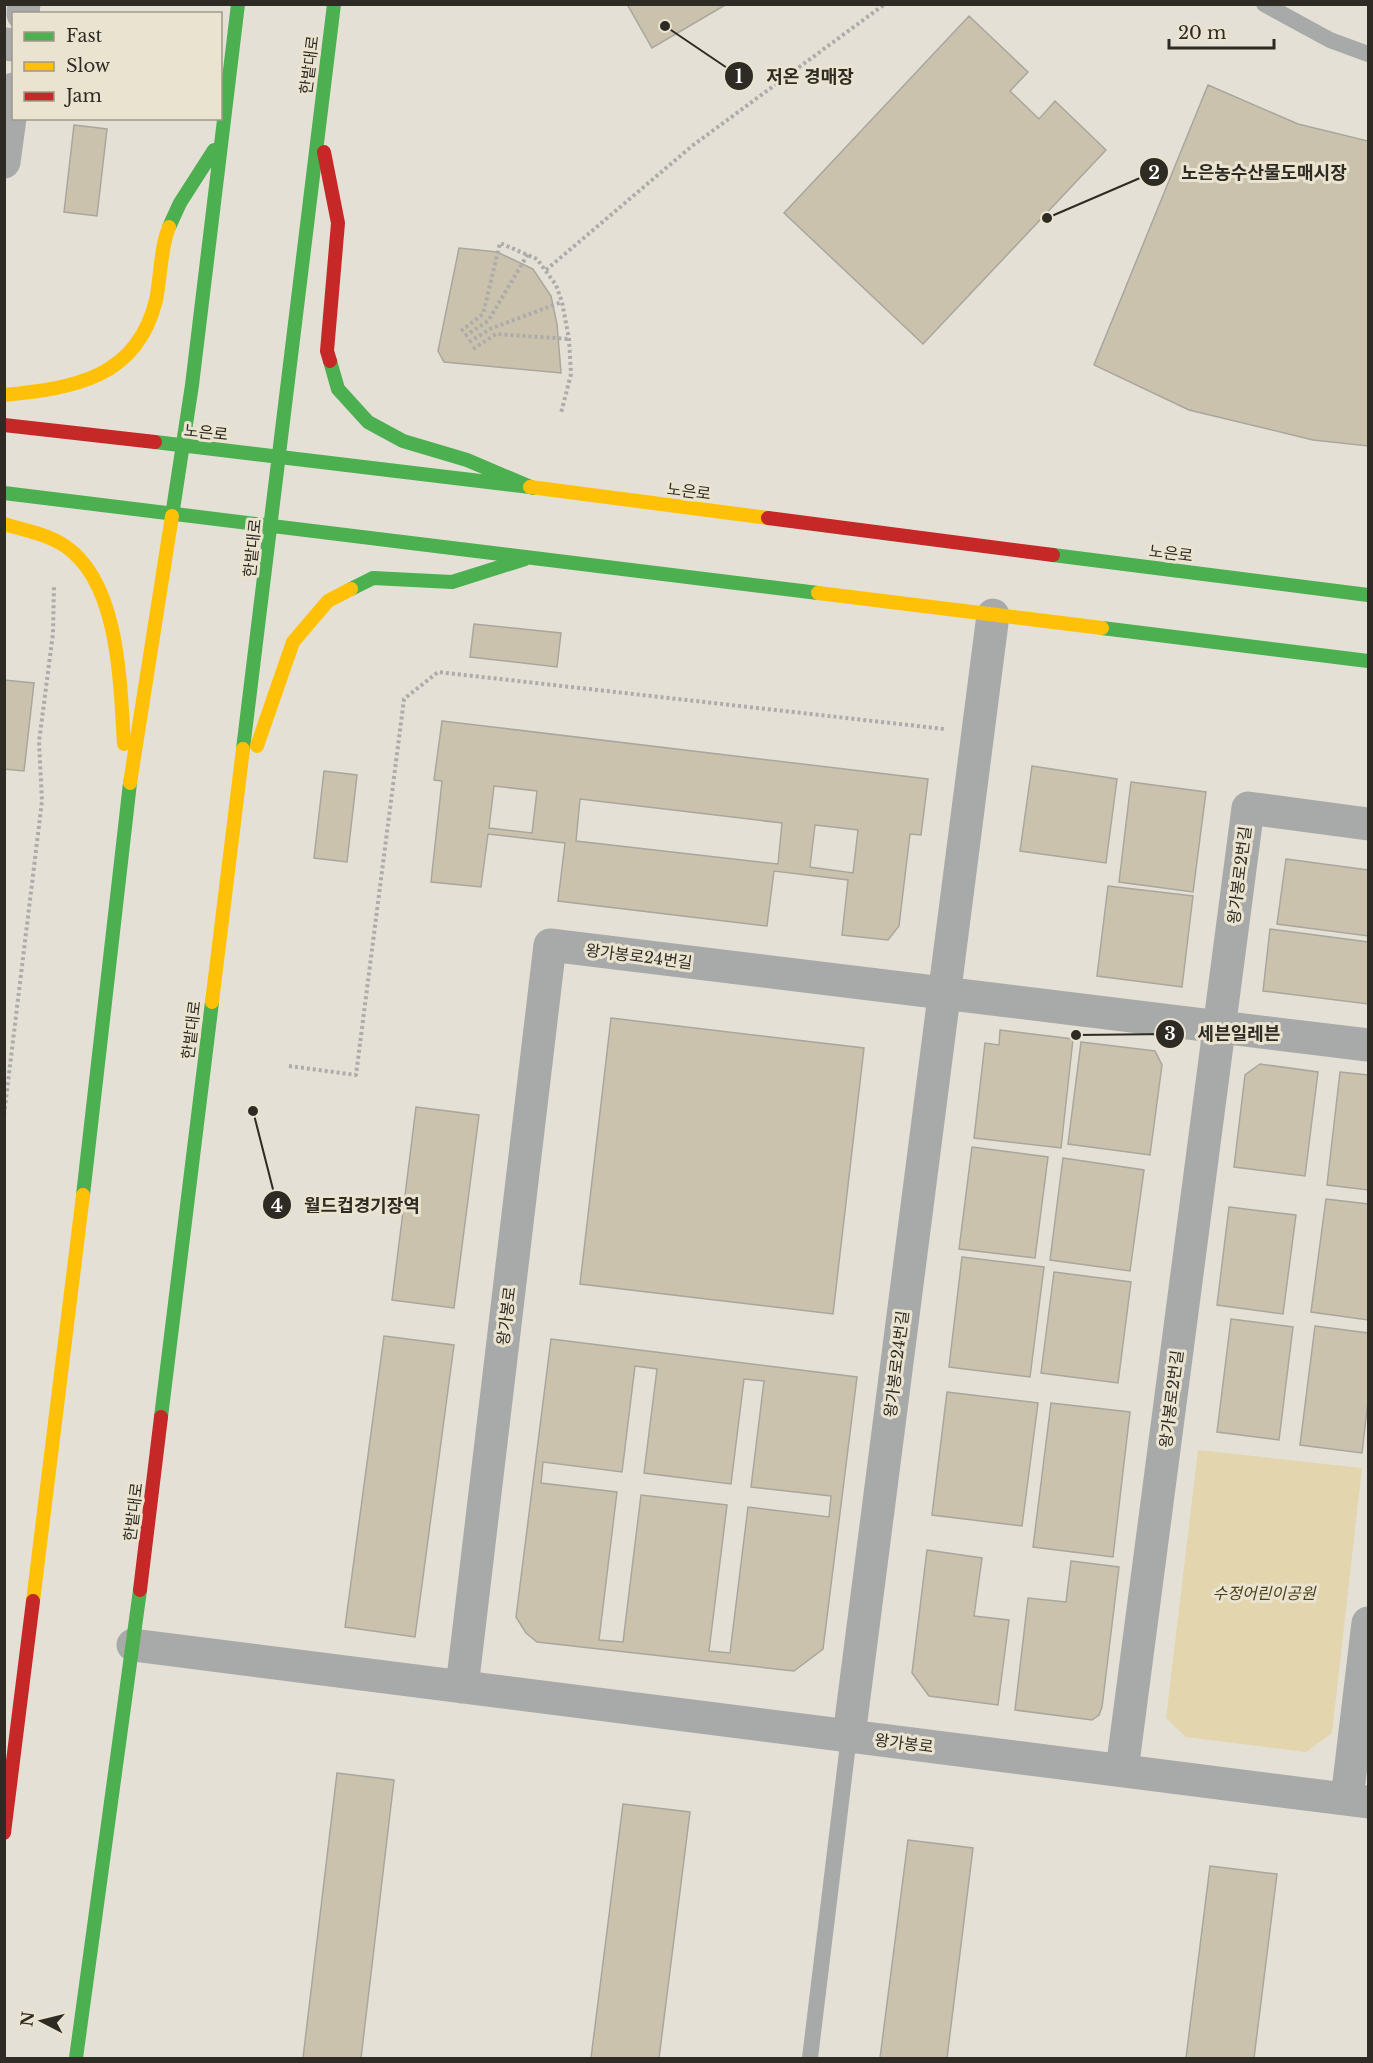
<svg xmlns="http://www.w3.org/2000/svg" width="1373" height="2063" font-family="'Libre Baskerville','Noto Sans KR',serif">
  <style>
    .green { fill: #e3d5ad }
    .building { fill: #cac2ad; stroke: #a9a69e; stroke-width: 1.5; fill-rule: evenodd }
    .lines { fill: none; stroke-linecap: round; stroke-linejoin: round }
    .path { stroke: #adacab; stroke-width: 4; stroke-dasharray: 3 3; stroke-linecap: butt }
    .lane { stroke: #a8a9a9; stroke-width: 16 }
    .street { stroke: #a8a9a9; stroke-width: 33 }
    .fast { stroke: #4caf50; stroke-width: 14 }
    .slow { stroke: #ffc107; stroke-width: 14 }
    .jam { stroke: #c62828; stroke-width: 14 }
    .labels { text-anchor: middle; stroke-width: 6; stroke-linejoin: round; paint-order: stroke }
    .street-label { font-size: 16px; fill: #2e2b24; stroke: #eae3d0 }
    .park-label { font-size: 16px; font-style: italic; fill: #4c3f19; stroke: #eae3d0 }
    .leader { fill: none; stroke: #2e2b24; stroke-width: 2 }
    .callout-dot { fill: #2e2b24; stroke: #eae3d0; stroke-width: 2 }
    .mark-label { font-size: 18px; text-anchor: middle; font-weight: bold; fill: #fff }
    .callout-label { font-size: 18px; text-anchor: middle; font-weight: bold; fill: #2e2b24; stroke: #eae3d0; stroke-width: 6; stroke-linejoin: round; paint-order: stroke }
  </style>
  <rect width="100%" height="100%" fill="#e4e0d6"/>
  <!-- green -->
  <path class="green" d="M1198,1450L1362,1468L1332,1733L1306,1752L1186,1737L1166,1718Z"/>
  <!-- building -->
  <path class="building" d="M627,4H727L652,48Z
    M969,16L1028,72L1010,91L1039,119L1055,101L1106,150L923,344L784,213Z
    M1208,85L1298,124L1368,141V446L1313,440L1189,410L1094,365Z
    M74,125L107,129L97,216L64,212Z
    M459,248L497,252L533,269L551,296L557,324L561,373L444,362L438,351Z
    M474,624L561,633L557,667L470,657Z
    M4,680L34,683L24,771L4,769Z
    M442,721L928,779L921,835L910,834L899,926L888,940L842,935L848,880L774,871L767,926L558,901L565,843L488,834L481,887L431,882L442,781L434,780ZM494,786L537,791L532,833L489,828ZM580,799L782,823L778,864L576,841ZM815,825L858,830L853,873L810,867Z
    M1032,766L1117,779L1106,863L1020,851Z
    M324,771L357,775L347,862L314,858Z
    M1131,782L1206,792L1193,892L1119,882Z
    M1286,859L1368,870V936L1277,924Z
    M1108,886L1193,896L1182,987L1097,976Z
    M1270,929L1368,942V1004L1263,991Z
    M611,1018L864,1048L833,1314L580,1284Z
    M1000,1030L1073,1039L1061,1148L974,1138L985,1043L999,1045Z
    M1081,1042L1155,1051L1162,1065L1150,1155L1068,1144Z
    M1260,1064L1318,1072L1305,1176L1234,1167L1245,1075Z
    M1340,1072L1368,1075V1190L1327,1185Z
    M416,1107L479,1115L454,1308L392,1300Z
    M972,1147L1048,1157L1035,1258L959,1249Z
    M1063,1158L1144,1170L1130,1271L1050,1260Z
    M1326,1199L1368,1204V1320L1311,1312Z
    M1229,1207L1296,1215L1283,1314L1217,1305Z
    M962,1257L1044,1267L1030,1377L949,1367Z
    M1054,1272L1131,1282L1118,1383L1041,1373Z
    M1231,1319L1293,1327L1279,1440L1217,1432Z
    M1315,1326L1368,1333V1401L1362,1453L1300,1445Z
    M384,1336L454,1345L415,1637L345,1627Z
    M551,1339L857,1377L823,1649L794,1671L537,1642L526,1633L516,1617ZM635,1366L657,1369L644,1473L731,1484L744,1379L764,1381L751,1487L831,1496L829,1517L748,1507L730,1653L709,1651L727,1505L641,1495L623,1642L599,1640L617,1492L541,1483L543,1462L622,1472Z
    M947,1392L1038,1403L1022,1526L932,1515Z
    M1051,1403L1130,1412L1113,1557L1033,1547Z
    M927,1550L982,1558L974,1616L1009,1620L998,1705L929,1696L912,1673Z
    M1071,1561L1119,1567L1102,1707L1099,1715L1092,1720L1015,1710L1028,1598L1066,1602Z
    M337,1773L394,1780L361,2058H303Z
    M623,1804L690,1812L659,2058H591Z
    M908,1840L973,1848L947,2058H880Z
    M1210,1866L1277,1874L1254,2058H1186Z"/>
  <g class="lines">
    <!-- path -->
    <path class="path" d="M546,270L692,146L885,4
      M461,331L483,314L500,243L537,259L556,285L562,302L569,339L571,374L561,413
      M465,336L488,321L528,254
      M469,342L492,328L562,302
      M473,349L496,334L569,339
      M289,1066L356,1075L404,699L438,672L944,729
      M4,1115L42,801L39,742L53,633L54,585"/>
    <!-- lane -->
    <path class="lane" d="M1264,4L1330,40L1368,54
      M810,2058L849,1736"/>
    <!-- street -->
    <path class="street" d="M23,14L24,4
      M4,44L14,45
      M4,162L14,89
      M133,1645L1368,1802
      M462,1687L550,945L1368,1045
      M849,1736L993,615
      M1122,1770L1248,808L1368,824
      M1347,1799L1368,1623"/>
    <!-- fast -->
    <path class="fast" d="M169,227L180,203L214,150
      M330,361L338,389L368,422L403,441L467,460L533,488
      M155,442L530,487
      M4,493L818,593
      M172,516L192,385L238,4
      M1053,555L1368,595
      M351,589L373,578L452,582L525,559
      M1102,628L1368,661
      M243,749L334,4
      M83,1195L130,783
      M161,1417L212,1002
      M76,2058L140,1590"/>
    <!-- slow -->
    <path class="slow" d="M4,395C73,388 137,379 156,300C161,276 160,250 169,227
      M530,487L768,518
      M4,524C24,530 47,534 65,546C120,583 120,685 124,744
      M818,593L1102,628
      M257,746L293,642L328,601L351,589
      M130,783L172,516
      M212,1002L243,749
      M33,1601L83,1195"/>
    <!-- jam -->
    <path class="jam" d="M324,152L338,223L327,351L330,361
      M4,425L155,442
      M768,518L1053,555
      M140,1590L161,1417
      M4,1833L33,1601"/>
  </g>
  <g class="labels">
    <!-- street labels -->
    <g class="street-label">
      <text transform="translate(309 65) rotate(-83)" y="6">한밭대로</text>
      <text transform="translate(206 432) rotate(6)" y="6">노은로</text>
      <text transform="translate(689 491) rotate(7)" y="6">노은로</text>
      <text transform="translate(252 548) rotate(-84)" y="6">한밭대로</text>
      <text transform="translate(1171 553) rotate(7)" y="6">노은로</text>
      <text transform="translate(1239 875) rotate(-83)" y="6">왕가봉로2번길</text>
      <text transform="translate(639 956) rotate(7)" y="6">왕가봉로24번길</text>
      <text transform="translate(191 1030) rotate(-83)" y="6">한밭대로</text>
      <text transform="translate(506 1316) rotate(-83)" y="6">왕가봉로</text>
      <text transform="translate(896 1364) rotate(-83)" y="6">왕가봉로24번길</text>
      <text transform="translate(1171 1399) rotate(-83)" y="6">왕가봉로2번길</text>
      <text transform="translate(133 1512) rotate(-83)" y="6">한밭대로</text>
      <text transform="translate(904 1743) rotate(7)" y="6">왕가봉로</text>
    </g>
    <!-- park labels -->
    <g class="park-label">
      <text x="1264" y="1599">수정어린이공원</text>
    </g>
  </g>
  <!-- callouts -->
  <path class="leader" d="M665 26L739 76M1047 218L1154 172M1076 1035L1170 1034M253 1111L277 1205"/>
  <g class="callout-dot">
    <circle cx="665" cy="26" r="6"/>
    <circle cx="1047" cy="218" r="6"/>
    <circle cx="1076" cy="1035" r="6"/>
    <circle cx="253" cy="1111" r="6"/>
    <circle cx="739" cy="76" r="15"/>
    <circle cx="1154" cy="172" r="15"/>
    <circle cx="1170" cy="1034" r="15"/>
    <circle cx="277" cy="1205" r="15"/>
  </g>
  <g class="mark-label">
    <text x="739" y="83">1</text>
    <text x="1154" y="179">2</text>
    <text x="1170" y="1040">3</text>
    <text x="277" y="1212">4</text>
  </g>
  <g class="callout-label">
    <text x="810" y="83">저온 경매장</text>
    <text x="1264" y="179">노은농수산물도매시장</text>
    <text x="1239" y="1040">세븐일레븐</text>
    <text x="362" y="1212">월드컵경기장역</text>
  </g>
  <!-- border -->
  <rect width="1373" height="2063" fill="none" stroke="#2e2b24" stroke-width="12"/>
  <!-- legend -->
  <rect x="12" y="12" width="210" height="108" fill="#eae3d0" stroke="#9f998b" stroke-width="1.5"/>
  <rect x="24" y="32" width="30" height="9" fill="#4caf50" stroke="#9f998b" stroke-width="1.5"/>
  <text x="66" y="42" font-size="18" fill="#2e2b24">Fast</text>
  <rect x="24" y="62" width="30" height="9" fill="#ffc107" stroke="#9f998b" stroke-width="1.5"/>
  <text x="66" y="72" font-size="18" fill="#2e2b24">Slow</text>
  <rect x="24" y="92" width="30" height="9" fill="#c62828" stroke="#9f998b" stroke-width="1.5"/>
  <text x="66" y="102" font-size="18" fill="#2e2b24">Jam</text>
  <!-- north arrow -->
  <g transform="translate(42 2021) rotate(277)" stroke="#eae3d0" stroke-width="4.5" paint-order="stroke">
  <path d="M0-4.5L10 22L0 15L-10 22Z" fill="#2e2b24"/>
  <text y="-9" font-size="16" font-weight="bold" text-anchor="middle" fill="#2e2b24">N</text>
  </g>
  <!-- scale -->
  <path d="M1169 39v9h105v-9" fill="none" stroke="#2e2b24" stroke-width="3"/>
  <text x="1178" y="39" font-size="18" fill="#2e2b24" stroke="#eae3d0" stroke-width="4.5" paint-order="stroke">20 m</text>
</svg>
